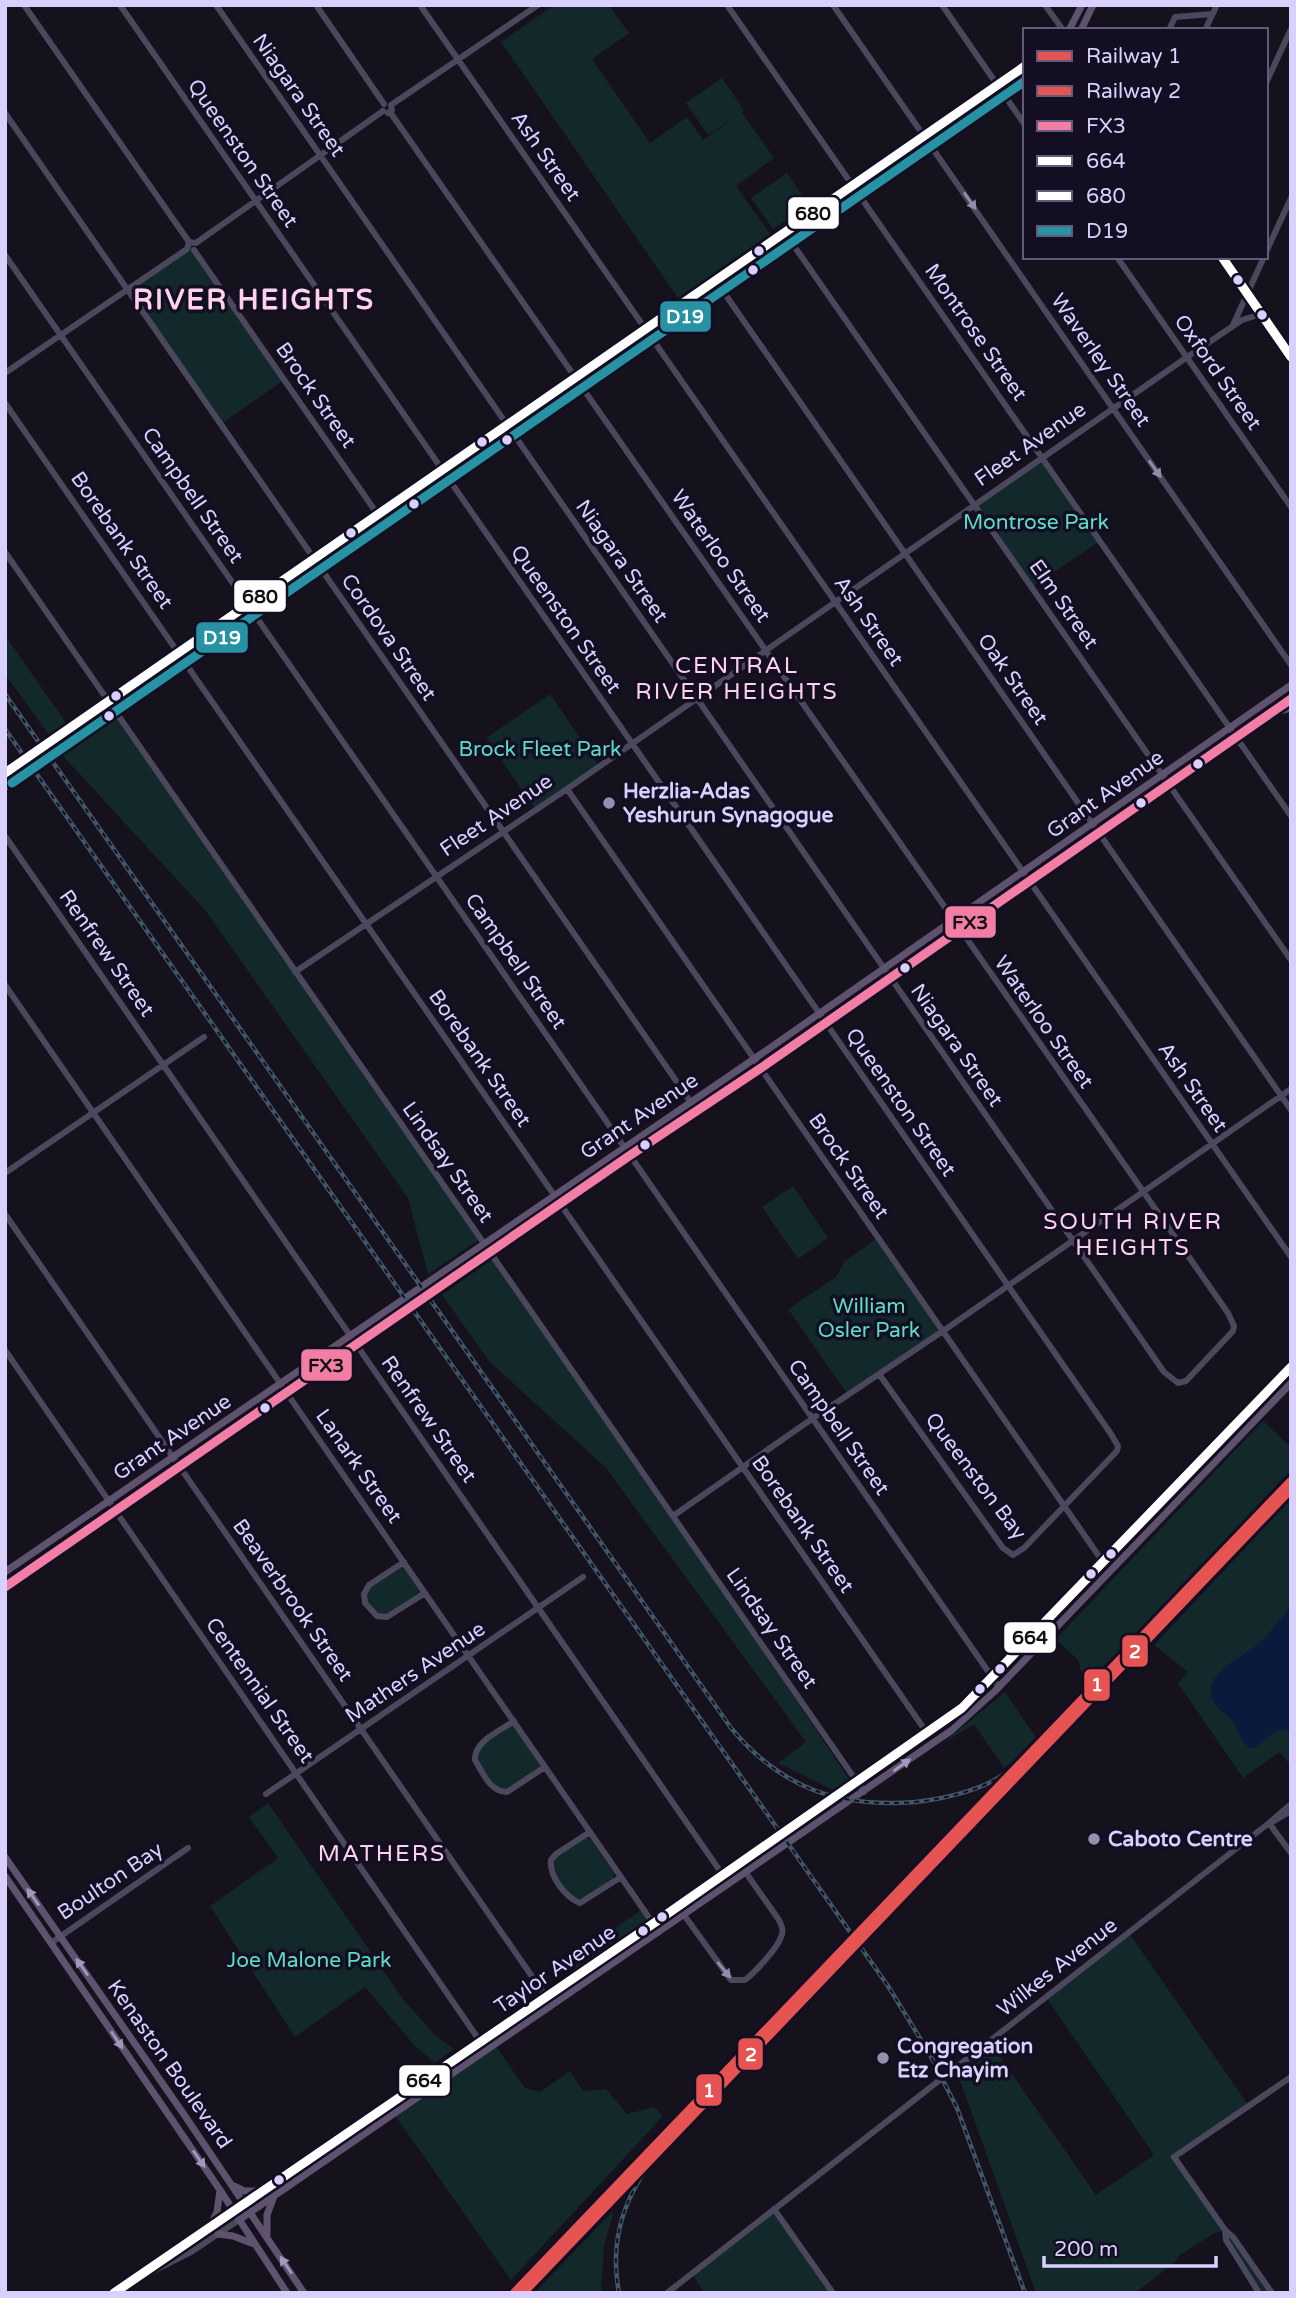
<svg xmlns="http://www.w3.org/2000/svg" width="1296" height="2298" font-family="'Varela Round',sans-serif">
  <style>
    .green { fill: #12282a }
    .water { fill: #0b193c }
    .lines { fill: none; stroke-linecap: round; stroke-linejoin: round }
    .minor { stroke: #4b485e; stroke-width: 6 }
    .major { stroke: #5f526f; stroke-width: 7 }
    .rail-casing { stroke: #435568; stroke-width: 4.5 }
    .rail { stroke: #130e22; stroke-width: 2; stroke-dasharray: 5; stroke-linecap: butt }
    .bus-1-casing { stroke: #130e22; stroke-width: 14 }
    .bus-2-casing { stroke: #130e22; stroke-width: 14 }
    .bus-3-casing { stroke: #130e22; stroke-width: 14 }
    .bus-4-casing { stroke: #130e22; stroke-width: 14 }
    .bus-1 { stroke: #f27ea6; stroke-width: 9 }
    .bus-2 { stroke: #fff; stroke-width: 9 }
    .bus-3 { stroke: #fff; stroke-width: 9 }
    .bus-4 { stroke: #2892a5; stroke-width: 9 }
    .rail-1-casing { stroke: #130e22; stroke-width: 16 }
    .rail-2-casing { stroke: #130e22; stroke-width: 16 }
    .rail-1 { stroke: #e55353; stroke-width: 10 }
    .rail-2 { stroke: #e55353; stroke-width: 10 }
    .oneway { fill: #928cae }
    .oneway2 { fill: #a297be }
    .bus-dot { fill: #d9d0fe; stroke: #130e22; stroke-width: 2.5 }
    .poi-dot { fill: #948eaf; stroke: #130e22; stroke-width: 2.5 }
    .labels { text-anchor: middle; stroke-width: 7; stroke-linejoin: round; paint-order: stroke }
    .street-label { font-size: 21px; fill: #d9d0fe; stroke: #130e22 }
    .park-label { font-size: 21px; fill: #5eddc6; stroke: #130e22 }
    .poi-label { font-size: 21px; font-weight: bold; fill: #d9d0fe; stroke: #130e22; text-anchor: start }
    .neighbourhood-label { font-size: 23px; letter-spacing: 2px; fill: #fed2eb; stroke: #130e22 }
    .district-label { font-size: 28px; font-weight: bold; letter-spacing: 2px; fill: #fed2eb; stroke: #130e22 }
    .line-badge { stroke: #130e22; stroke-width: 2.5 }
    .badge-label { font-size: 19px; text-anchor: middle; font-weight: bold; fill: #fff }
    .pale-badge-label { font-size: 19px; text-anchor: middle; font-weight: bold; fill: #111 }
  </style>
  <rect width="100%" height="100%" fill="#15121d"/>
  <!-- green -->
  <path class="green" d="M554,5H612L610,7L629,33L592,59L650,143L687,117L703,140L736,117L708,135L686,103L722,78L744,110L742,113L774,158L736,186L770,234L678,298L501,42Z
    M787,173L809,205L773,229L751,198Z
    M192,246L284,380L221,424L127,289Z
    M1042,457L1100,541L1031,588L974,504Z
    M5,635L66,723L49,735L5,674Z
    M550,694L599,766L536,810L486,738Z
    M118,717L480,1239L428,1274L408,1198L205,910L63,756Z
    M793,1186L828,1238L798,1259L762,1207Z
    M877,1238L943,1331L848,1395L788,1309L836,1277L844,1262Z
    M494,1258L673,1516L849,1779L833,1790L778,1763L806,1742L606,1468L489,1361L442,1295Z
    M1263,1421L1291,1447V1470L1092,1681L1080,1669L1079,1661L1056,1639Z
    M1291,1499V1766L1280,1752L1243,1778L1178,1683L1188,1672L1154,1645Z
    M404,1562L425,1593L387,1617L377,1616L365,1603V1591Z
    M1005,1692L1037,1739L1025,1752L1004,1768L974,1724L942,1744Z
    M514,1721L545,1767L501,1792L475,1760L476,1750Z
    M268,1803L403,1999L435,2035L454,2049L435,2063L414,2045L365,1987L295,2037L210,1906L278,1858L249,1817Z
    M585,1838H590L614,1873L613,1879C605,1885 591,1899 581,1899C568,1899 547,1868 557,1856C564,1849 576,1844 585,1838Z
    M643,1909L653,1923L576,1976L566,1961Z
    M651,1929L653,1932L556,1999L552,1997Z
    M1129,1933L1249,2106L1174,2157L1272,2293H1259L1226,2240L1224,2230L1213,2234L1180,2255L1175,2262L1135,2293H1036L961,2083L954,2069L989,2041L1096,2195L1154,2155L1046,1997Z
    M495,2045L525,2088L540,2092L570,2071L583,2091L606,2089L627,2114L654,2107L663,2116L511,2280L394,2114Z
    M774,2209L833,2293H705L692,2274Z
    M614,2210L604,2246L601,2293H534Z"/>
  <!-- water -->
  <path class="water" d="M1291,1604V1731C1269,1724 1262,1753 1249,1747C1240,1743 1239,1727 1232,1720C1224,1711 1210,1706 1211,1690C1213,1668 1246,1656 1260,1642C1272,1631 1282,1618 1291,1604Z"/>
  <g class="lines">
    <!-- minor -->
    <path class="minor" d="M24,5L189,242
      M120,5L1111,1434L1118,1446L1117,1451L1024,1548L1013,1555L1003,1548L879,1374
      M216,5L1164,1372L1178,1383L1186,1381L1233,1331L1234,1326L1228,1313L390,112
      M316,5L384,104
      M420,5L1291,1257
      M727,5L1291,816
      M833,5L1291,665
      M942,5L1025,125
      M1045,5L1063,30
      M1169,30L1175,17L1212,14
      M1205,30L1217,5
      M1266,83L1291,29
      M5,113L697,1111
      M388,113L392,110L391,105L538,5
      M785,233L1291,960
      M194,250L385,525
      M1266,252L1291,198
      M5,255L999,1687
      M1117,257L1291,507
      M1222,257L1291,357
      M716,281L1291,1110
      M1233,325L1264,257
      M5,373L187,249L189,242L196,243L383,111
      M5,403L927,1733
      M5,552L864,1792
      M567,789L1103,1562
      M5,836L729,1884
      M295,972L567,789L1193,353L1242,320L1261,314
      M5,985L659,1932
      M5,1173L204,1037
      M5,1214L542,1991L550,2007
      M5,1350L486,2050
      M673,1516L806,1423L943,1331L1291,1089
      M404,1562L369,1585L364,1594L365,1603L377,1616L387,1617L425,1593
      M514,1721C500,1731 474,1741 475,1760C483,1773 490,1792 507,1792L545,1767
      M266,1794L583,1577
      M1274,1821L1291,1811
      M1269,1823L1291,1853
      M590,1832L556,1854L551,1860C549,1876 565,1897 580,1903L621,1877
      M684,1915L731,1980H745C755,1972 777,1949 781,1937C784,1931 782,1926 779,1920L739,1863
      M51,1943L188,1848
      M774,2209L833,2293
      M1225,2230L1226,2240L1259,2293
      M147,2274L191,2252L239,2220
      M114,2293L233,2211
      M667,2293L1269,1823L1291,1804
      M1272,2293L1233,2237L1225,2230L1174,2157L1291,2077"/>
    <!-- major -->
    <path class="major" d="M1069,30L1082,5
      M1081,30L1093,5
      M1275,712L1291,708
      M5,773L1025,66
      M5,787L1025,80
      M5,1572L754,1059L1291,685
      M5,1587L629,1156L761,1068L1291,699
      M5,1857L183,2113L304,2293
      M5,1876L220,2190L287,2293
      M234,2186L244,2191H262
      M233,2211L962,1708L1291,1367
      M239,2220L952,1730L995,1691L1291,1383
      M210,2226L217,2212L220,2190
      M218,2234L233,2236L254,2244
      M267,2235V2215L274,2196"/>
    <!-- rail casing -->
    <g class="rail-casing">
      <path id="rail" d="M5,694L731,1728C781,1788 838,1808 915,1802C942,1799 969,1793 993,1781C1010,1771 1024,1757 1039,1745
        M5,729L888,1986L929,2053L957,2108L1025,2293
        M619,2293C604,2214 645,2163 697,2110"/>
    </g>
    <!-- rail -->
    <use href="#rail" class="rail"/>
    <!-- bus-1 casing -->
    <g class="bus-1-casing">
      <path id="bus-1" d="M5,1587L629,1156L761,1068L1291,699"/>
    </g>
    <!-- bus-2 casing -->
    <g class="bus-2-casing">
      <path id="bus-2" d="M114,2293L660,1919L962,1708L1291,1367"/>
    </g>
    <!-- bus-3 casing -->
    <g class="bus-3-casing">
      <path id="bus-3" d="M1222,257L1291,357
        M5,773L1025,66"/>
    </g>
    <!-- bus-4 casing -->
    <g class="bus-4-casing">
      <path id="bus-4" d="M12,783L1025,81"/>
    </g>
    <!-- bus-1 -->
    <use href="#bus-1" class="bus-1"/>
    <!-- bus-2 -->
    <use href="#bus-2" class="bus-2"/>
    <!-- bus-3 -->
    <use href="#bus-3" class="bus-3"/>
    <!-- bus-4 -->
    <use href="#bus-4" class="bus-4"/>
    <!-- rail-1 casing -->
    <g class="rail-1-casing">
      <path id="rail-1" d="M515,2293L1291,1482"/>
    </g>
    <!-- rail-2 casing -->
    <g class="rail-2-casing">
      <path id="rail-2" d="M522,2293L1291,1488"/>
    </g>
    <!-- rail-1 -->
    <use href="#rail-1" class="rail-1"/>
    <!-- rail-2 -->
    <use href="#rail-2" class="rail-2"/>
  </g>
  <!-- one-way arrows -->
  <defs><path id="oneway-solid" d="M-6-.8H1V-3.2L6.5 0L1 3.2V.8H-6Z" transform="scale(1.75)"/></defs>
  <g class="oneway">
    <use href="#oneway-solid" transform="translate(970 201) rotate(55)"/>
    <use href="#oneway-solid" transform="translate(1155 469) rotate(55)"/>
    <use href="#oneway-solid" transform="translate(724 1970) rotate(51)"/>
  </g>
  <g class="oneway2">
    <use href="#oneway-solid" transform="translate(902 1765) rotate(-35)"/>
    <use href="#oneway-solid" transform="translate(33 1897) rotate(-125)"/>
    <use href="#oneway-solid" transform="translate(82 1967) rotate(-125)"/>
    <use href="#oneway-solid" transform="translate(117 2040) rotate(56)"/>
    <use href="#oneway-solid" transform="translate(199 2159) rotate(55)"/>
    <use href="#oneway-solid" transform="translate(286 2265) rotate(-124)"/>
  </g>
  <!-- markers -->
  <g class="bus-dot">
    <circle cx="759" cy="251" r="6"/>
    <circle cx="753" cy="270" r="6"/>
    <circle cx="1238" cy="280" r="6"/>
    <circle cx="1262" cy="315" r="6"/>
    <circle cx="507" cy="440" r="6"/>
    <circle cx="482" cy="442" r="6"/>
    <circle cx="414" cy="504" r="6"/>
    <circle cx="351" cy="533" r="6"/>
    <circle cx="116" cy="696" r="6"/>
    <circle cx="109" cy="716" r="6"/>
    <circle cx="1198" cy="764" r="6"/>
    <circle cx="1141" cy="803" r="6"/>
    <circle cx="905" cy="968" r="6"/>
    <circle cx="645" cy="1145" r="6"/>
    <circle cx="265" cy="1408" r="6"/>
    <circle cx="1111" cy="1554" r="6"/>
    <circle cx="1091" cy="1574" r="6"/>
    <circle cx="1000" cy="1669" r="6"/>
    <circle cx="980" cy="1689" r="6"/>
    <circle cx="662" cy="1917" r="6"/>
    <circle cx="643" cy="1931" r="6"/>
    <circle cx="279" cy="2180" r="6"/>
  </g>
  <g class="poi-dot">
    <circle cx="609" cy="803" r="7"/>
    <circle cx="1094" cy="1839" r="7"/>
    <circle cx="883" cy="2058" r="7"/>
  </g>
  <g class="labels">
    <!-- street labels -->
    <g class="street-label">
      <text transform="translate(299 95) rotate(55)" y="7">Niagara Street</text>
      <text transform="translate(243 153) rotate(55)" y="7">Queenston Street</text>
      <text transform="translate(546 156) rotate(55)" y="7">Ash Street</text>
      <text transform="translate(976 332) rotate(55)" y="7">Montrose Street</text>
      <text transform="translate(1101 360) rotate(55)" y="7">Waverley Street</text>
      <text transform="translate(1218 372) rotate(55)" y="7">Oxford Street</text>
      <text transform="translate(316 395) rotate(55)" y="7">Brock Street</text>
      <text transform="translate(1030 444) rotate(-35)" y="7">Fleet Avenue</text>
      <text transform="translate(193 495) rotate(55)" y="7">Campbell Street</text>
      <text transform="translate(122 540) rotate(55)" y="7">Borebank Street</text>
      <text transform="translate(721 556) rotate(55)" y="7">Waterloo Street</text>
      <text transform="translate(622 561) rotate(55)" y="7">Niagara Street</text>
      <text transform="translate(1064 604) rotate(55)" y="7">Elm Street</text>
      <text transform="translate(566 619) rotate(55)" y="7">Queenston Street</text>
      <text transform="translate(869 621) rotate(55)" y="7">Ash Street</text>
      <text transform="translate(389 637) rotate(55)" y="7">Cordova Street</text>
      <text transform="translate(1013 679) rotate(55)" y="7">Oak Street</text>
      <text transform="translate(1105 794) rotate(-35)" y="7">Grant Avenue</text>
      <text transform="translate(496 815) rotate(-34)" y="7">Fleet Avenue</text>
      <text transform="translate(107 953) rotate(55)" y="7">Renfrew Street</text>
      <text transform="translate(516 961) rotate(55)" y="7">Campbell Street</text>
      <text transform="translate(1044 1022) rotate(55)" y="7">Waterloo Street</text>
      <text transform="translate(957 1045) rotate(55)" y="7">Niagara Street</text>
      <text transform="translate(480 1058) rotate(55)" y="7">Borebank Street</text>
      <text transform="translate(1193 1087) rotate(55)" y="7">Ash Street</text>
      <text transform="translate(901 1102) rotate(55)" y="7">Queenston Street</text>
      <text transform="translate(639 1116) rotate(-34)" y="7">Grant Avenue</text>
      <text transform="translate(448 1162) rotate(55)" y="7">Lindsay Street</text>
      <text transform="translate(849 1166) rotate(55)" y="7">Brock Street</text>
      <text transform="translate(429 1419) rotate(55)" y="7">Renfrew Street</text>
      <text transform="translate(839 1427) rotate(55)" y="7">Campbell Street</text>
      <text transform="translate(172 1437) rotate(-34)" y="7">Grant Avenue</text>
      <text transform="translate(359 1466) rotate(55)" y="7">Lanark Street</text>
      <text transform="translate(976 1476) rotate(53)" y="7">Queenston Bay</text>
      <text transform="translate(803 1524) rotate(55)" y="7">Borebank Street</text>
      <text transform="translate(293 1600) rotate(55)" y="7">Beaverbrook Street</text>
      <text transform="translate(772 1628) rotate(55)" y="7">Lindsay Street</text>
      <text transform="translate(415 1672) rotate(-34)" y="7">Mathers Avenue</text>
      <text transform="translate(260 1690) rotate(55)" y="7">Centennial Street</text>
      <text transform="translate(110 1881) rotate(-34)" y="7">Boulton Bay</text>
      <text transform="translate(1057 1967) rotate(-38)" y="7">Wilkes Avenue</text>
      <text transform="translate(555 1969) rotate(-34)" y="7">Taylor Avenue</text>
      <text transform="translate(170 2064) rotate(55)" y="7">Kenaston Boulevard</text>
    </g>
    <!-- park labels -->
    <g class="park-label">
      <text x="1036" y="529">Montrose Park</text>
      <text x="540" y="756">Brock Fleet Park</text>
      <text x="869" y="1313">William<tspan x="869" dy="24">Osler Park</tspan></text>
      <text x="309" y="1967">Joe Malone Park</text>
    </g>
    <!-- poi labels -->
    <g class="poi-label">
      <text x="623" y="798">Herzlia-Adas<tspan x="623" dy="24">Yeshurun Synagogue</tspan></text>
      <text x="1108" y="1846">Caboto Centre</text>
      <text x="897" y="2053">Congregation<tspan x="897" dy="24">Etz Chayim</tspan></text>
    </g>
    <!-- neighbourhood labels -->
    <g class="neighbourhood-label">
      <text x="737" y="673">CENTRAL<tspan x="737" dy="26">RIVER HEIGHTS</tspan></text>
      <text x="1133" y="1229">SOUTH RIVER<tspan x="1133" dy="26">HEIGHTS</tspan></text>
      <text x="382" y="1861">MATHERS</text>
    </g>
    <!-- district labels -->
    <g class="district-label">
      <text x="254" y="309">RIVER HEIGHTS</text>
    </g>
  </g>
  <g class="line-badge">
    <rect x="787" y="196" width="53" height="34" rx="7" fill="#fff"/>
    <rect x="659" y="300" width="53" height="33" rx="7" fill="#2892a5"/>
    <rect x="233" y="579" width="54" height="34" rx="7" fill="#fff"/>
    <rect x="195" y="621" width="54" height="33" rx="7" fill="#2892a5"/>
    <rect x="944" y="905" width="53" height="34" rx="7" fill="#f27ea6"/>
    <rect x="300" y="1348" width="53" height="34" rx="7" fill="#f27ea6"/>
    <rect x="1003" y="1621" width="54" height="33" rx="7" fill="#fff"/>
    <rect x="1121" y="1634" width="28" height="34" rx="7" fill="#e55353"/>
    <rect x="1083" y="1668" width="28" height="34" rx="7" fill="#e55353"/>
    <rect x="737" y="2037" width="27" height="34" rx="7" fill="#e55353"/>
    <rect x="398" y="2064" width="53" height="33" rx="7" fill="#fff"/>
    <rect x="695" y="2073" width="28" height="34" rx="7" fill="#e55353"/>
  </g>
  <g class="badge-label">
    <text x="685" y="323">D19</text>
    <text x="222" y="644">D19</text>
    <text x="1135" y="1658">2</text>
    <text x="1097" y="1691">1</text>
    <text x="751" y="2061">2</text>
    <text x="709" y="2097">1</text>
  </g>
  <g class="pale-badge-label">
    <text x="813" y="220">680</text>
    <text x="260" y="603">680</text>
    <text x="970" y="929">FX3</text>
    <text x="326" y="1372">FX3</text>
    <text x="1030" y="1644">664</text>
    <text x="424" y="2087">664</text>
  </g>
  <!-- border -->
  <rect width="1296" height="2298" fill="none" stroke="#d9d0fe" stroke-width="14"/>
  <!-- legend -->
  <rect x="1023" y="28" width="245" height="231" fill="#130e22" stroke="#625c7a" stroke-width="2"/>
  <rect x="1037" y="51" width="35" height="10" fill="#e55353" stroke="#625c7a" stroke-width="2"/>
  <text x="1086" y="63" font-size="21" fill="#d9d0fe">Railway 1</text>
  <rect x="1037" y="86" width="35" height="10" fill="#e55353" stroke="#625c7a" stroke-width="2"/>
  <text x="1086" y="98" font-size="21" fill="#d9d0fe">Railway 2</text>
  <rect x="1037" y="121" width="35" height="10" fill="#f27ea6" stroke="#625c7a" stroke-width="2"/>
  <text x="1086" y="133" font-size="21" fill="#d9d0fe">FX3</text>
  <rect x="1037" y="156" width="35" height="10" fill="#ffffff" stroke="#625c7a" stroke-width="2"/>
  <text x="1086" y="168" font-size="21" fill="#d9d0fe">664</text>
  <rect x="1037" y="191" width="35" height="10" fill="#ffffff" stroke="#625c7a" stroke-width="2"/>
  <text x="1086" y="203" font-size="21" fill="#d9d0fe">680</text>
  <rect x="1037" y="226" width="35" height="10" fill="#2892a5" stroke="#625c7a" stroke-width="2"/>
  <text x="1086" y="238" font-size="21" fill="#d9d0fe">D19</text>
  <!-- scale -->
  <path d="M1044 2256v10h172v-10" fill="none" stroke="#d9d0fe" stroke-width="3.5"/>
  <text x="1054" y="2256" font-size="21" fill="#d9d0fe" stroke="#130e22" stroke-width="5" paint-order="stroke">200 m</text>
</svg>
